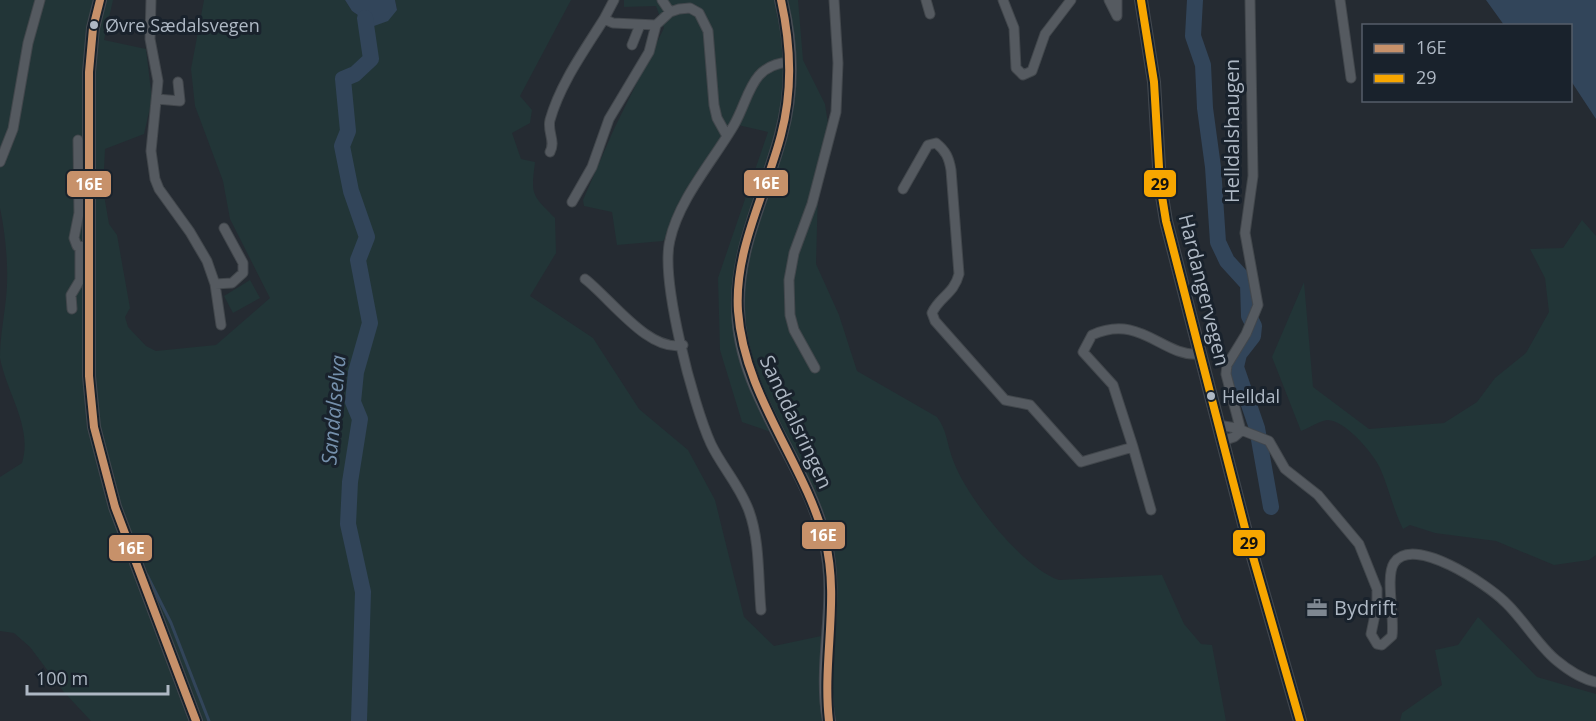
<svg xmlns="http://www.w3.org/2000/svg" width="1596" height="721" font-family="'Open Sans',sans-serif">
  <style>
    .green { fill: #223537 }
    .water { fill: #32455a }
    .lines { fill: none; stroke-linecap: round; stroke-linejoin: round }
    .stream { stroke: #32455a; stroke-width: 3 }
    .river { stroke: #32455a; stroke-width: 16 }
    .minor-casing { stroke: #42474c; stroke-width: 11 }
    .major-casing { stroke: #42484f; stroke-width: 14 }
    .minor { stroke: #555a60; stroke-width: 9 }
    .major { stroke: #575b62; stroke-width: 12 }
    .bus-1-casing { stroke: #19222c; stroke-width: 12 }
    .bus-2-casing { stroke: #19222c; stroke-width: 12 }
    .bus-1 { stroke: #c7916a; stroke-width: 8 }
    .bus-2 { stroke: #f7a600; stroke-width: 8 }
    .bus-dot { fill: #aeb8c4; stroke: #19222c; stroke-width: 2 }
    .labels { text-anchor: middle; stroke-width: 6; stroke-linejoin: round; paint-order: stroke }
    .bus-label { font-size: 18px; fill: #aeb8c4; stroke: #19222c; text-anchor: start }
    .street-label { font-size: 20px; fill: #aeb8c4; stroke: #19222c }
    .poi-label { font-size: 20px; fill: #aeb8c4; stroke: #19222c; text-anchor: start }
    .water-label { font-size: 21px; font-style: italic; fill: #7590ac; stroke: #19222c }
    .line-badge { stroke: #19222c; stroke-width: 2 }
    .badge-label { font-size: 16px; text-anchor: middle; font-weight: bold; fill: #fff }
    .pale-badge-label { font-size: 16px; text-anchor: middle; font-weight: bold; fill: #111 }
  </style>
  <rect width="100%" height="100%" fill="#252b32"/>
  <!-- green -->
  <path class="green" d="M0,0H113L104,40L146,49L152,99L144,134L105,149L103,189L109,224L117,235L130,308L125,317L128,327L146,346L156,351L216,345L270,298L230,219L223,181L195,106L191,69L204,0H345L352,11L374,26L397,10L395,0H571L520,96L532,110L530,123L512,133L521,159L535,162C531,195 531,194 555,218L556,253L530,296L593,338L639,409L688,450L715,500L744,617L774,646L821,636L829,537L771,432L742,422L720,350L718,278L768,132L738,125L663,241L617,245L612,212L584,206L583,200L614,129L664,28L656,6L624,7V0H798L803,60L825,104L831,143L818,190L816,264L839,315L857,371L937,417C947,430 947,445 953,460C966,497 1023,568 1059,580L1162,575L1184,624L1201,644L1212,645L1226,721H91L63,691L30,647L14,633L0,631V477L22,463C33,427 7,394 0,358C0,333 6,309 7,285C8,260 5,232 0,208Z
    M1582,220L1596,236V555L1589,560L1554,565L1496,541L1435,533L1410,525L1403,529C1393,509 1389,488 1380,468C1374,454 1344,419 1327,420C1319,421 1309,428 1301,431L1272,357L1304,282L1313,387L1369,429L1444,423L1477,402L1495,378L1526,353L1549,312L1545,278L1530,249L1563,248Z
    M250,280L260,298L233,313L224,296Z
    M1478,617L1537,677L1596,694V721H1400L1402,713L1442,685L1435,650L1458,645Z"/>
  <!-- water -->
  <path class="water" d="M345,0H395L397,10L388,21L374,26L352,11Z
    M1486,0H1596V119L1571,81L1570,26L1504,25Z"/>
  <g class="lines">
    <!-- stream -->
    <path class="stream" d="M147,575L171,623L209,721"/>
    <!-- river -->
    <path class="river" d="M1195,0L1193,36L1203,65L1205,108L1213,167L1218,242L1227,261L1248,284L1249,316L1254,326L1253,336L1239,354L1236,367L1257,428L1271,507
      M359,721L363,592L348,524L350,482L360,419L353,402L356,372L370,323L358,260L367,237L351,191L342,146L348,131L343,79L355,74L371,59L365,18"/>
    <!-- minor casing -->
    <g class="minor-casing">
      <path id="minor" d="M151,0L150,39L158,81L151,151L155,179L159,189L190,232L207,261L215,284L221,325
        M662,0L670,12
        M926,0L930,14
        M1003,0L1014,28L1016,68L1023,75L1032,71L1045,34L1071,0
        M1109,0L1117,16V0
        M1340,0L1351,78
        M604,19L614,0
        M632,45L640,25
        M157,99L180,101L178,82
        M78,140L79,213L74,238L77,246L89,247
        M550,152C556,141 547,132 550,120C560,84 584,51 604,19L613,23L656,25
        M0,162L13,129L28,43L40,0
        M903,189L928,145L936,143C946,151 949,158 951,170L959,274C954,294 939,297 932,313L935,321L1005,400L1030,405L1081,462L1133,447L1113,385L1083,352L1092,335C1141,313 1162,357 1199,354
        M572,202L592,167L609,119L649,52L656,25L670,12L679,9L690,8L699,13L708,31L714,105L717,118L727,136
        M585,279C611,299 649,353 683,345
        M215,284L232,283L243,273V263L224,228
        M72,309L71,295L80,280V247
        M815,368L794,330L790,315L789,280L794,253L812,204L836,112L838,63L834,0
        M1218,425L1236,428L1269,441L1285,469L1318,495L1359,544L1377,589V605L1371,634L1377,644L1382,645L1392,636C1395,618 1385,577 1394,563C1413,534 1488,585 1505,602C1524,620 1537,644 1556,660C1568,670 1581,679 1596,682
        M1241,431L1226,374L1227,365L1246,334L1258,305L1245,233L1253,176L1250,0
        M1222,441L1234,437L1241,431
        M1133,447L1151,510
        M761,610C758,578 760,541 749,511C740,486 722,467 711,444C693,405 660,279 670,240C679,199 713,161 734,125C750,97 750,65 789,62"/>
    </g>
    <!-- major casing -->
    <g class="major-casing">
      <path id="major" d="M100,0L93,28L89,72V376L94,427L115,507L196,721
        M781,0C792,44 793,91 781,135C766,193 736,247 738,309C739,395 806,460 825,541C840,600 818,661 829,721
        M1141,0L1154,82L1160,184L1166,221L1247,536L1300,721"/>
    </g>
    <!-- minor -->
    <use href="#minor" class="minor"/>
    <!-- major -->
    <use href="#major" class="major"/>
    <!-- bus-1 casing -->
    <g class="bus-1-casing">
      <path id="bus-1" d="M100,0L93,28L89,72V376L94,427L115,507L196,721
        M781,0C791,45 793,90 781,135C766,193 734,250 738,311C744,396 803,460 825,540C840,598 822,661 829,721"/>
    </g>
    <!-- bus-2 casing -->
    <g class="bus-2-casing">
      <path id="bus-2" d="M1141,0L1154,82L1160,184L1166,221L1247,536L1300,721"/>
    </g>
    <!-- bus-1 -->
    <use href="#bus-1" class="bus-1"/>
    <!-- bus-2 -->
    <use href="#bus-2" class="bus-2"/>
  </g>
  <!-- icons -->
  <defs>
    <g id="office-bare" transform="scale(1.62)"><path d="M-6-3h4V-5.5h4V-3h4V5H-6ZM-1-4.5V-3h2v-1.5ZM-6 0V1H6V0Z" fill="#7e8791" stroke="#19222c" stroke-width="2.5" paint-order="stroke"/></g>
  </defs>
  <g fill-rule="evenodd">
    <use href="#office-bare" x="1317" y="608"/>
  </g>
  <!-- markers -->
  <g class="bus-dot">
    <circle cx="94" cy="25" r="5"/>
    <circle cx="1211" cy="396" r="5"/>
  </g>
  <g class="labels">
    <!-- bus labels -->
    <g class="bus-label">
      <text x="105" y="32">Øvre Sædalsvegen</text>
      <text x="1222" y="403">Helldal</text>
    </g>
    <!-- street labels -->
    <g class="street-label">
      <text transform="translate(1232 131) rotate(-90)" y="7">Helldalshaugen</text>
      <text transform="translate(1204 290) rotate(76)" y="7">Hardangervegen</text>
      <text transform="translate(796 422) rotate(65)" y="7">Sanddalsringen</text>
    </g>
    <!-- poi labels -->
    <g class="poi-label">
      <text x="1334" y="615">Bydrift</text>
    </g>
    <!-- water labels -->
    <g class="water-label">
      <text transform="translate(334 410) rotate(-85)" y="7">Sandalselva</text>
    </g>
  </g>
  <g class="line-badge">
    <rect x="743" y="169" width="46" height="28" rx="6" fill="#c7916a"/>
    <rect x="1143" y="169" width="34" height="29" rx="6" fill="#f7a600"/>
    <rect x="66" y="170" width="46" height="28" rx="6" fill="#c7916a"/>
    <rect x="801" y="521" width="45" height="29" rx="6" fill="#c7916a"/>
    <rect x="1232" y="529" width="34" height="28" rx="6" fill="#f7a600"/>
    <rect x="108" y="534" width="45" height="28" rx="6" fill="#c7916a"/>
  </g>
  <g class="badge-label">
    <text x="766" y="189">16E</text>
    <text x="89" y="190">16E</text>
    <text x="823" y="541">16E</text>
    <text x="131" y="554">16E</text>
  </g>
  <g class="pale-badge-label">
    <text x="1160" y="190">29</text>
    <text x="1249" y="549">29</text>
  </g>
  <!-- legend -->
  <rect x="1362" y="24" width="210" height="78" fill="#19222c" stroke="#555e69" stroke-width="1.5"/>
  <rect x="1374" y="44" width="30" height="9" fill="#c7916a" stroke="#555e69" stroke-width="1.5"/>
  <text x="1416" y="54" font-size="18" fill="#aeb8c4">16E</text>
  <rect x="1374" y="74" width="30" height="9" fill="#f7a600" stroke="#555e69" stroke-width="1.5"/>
  <text x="1416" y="84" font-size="18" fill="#aeb8c4">29</text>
  <!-- scale -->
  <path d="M27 685v9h141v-9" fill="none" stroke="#aeb8c4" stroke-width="3"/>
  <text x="36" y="685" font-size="18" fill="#aeb8c4" stroke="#19222c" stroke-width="4.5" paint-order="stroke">100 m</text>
</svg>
